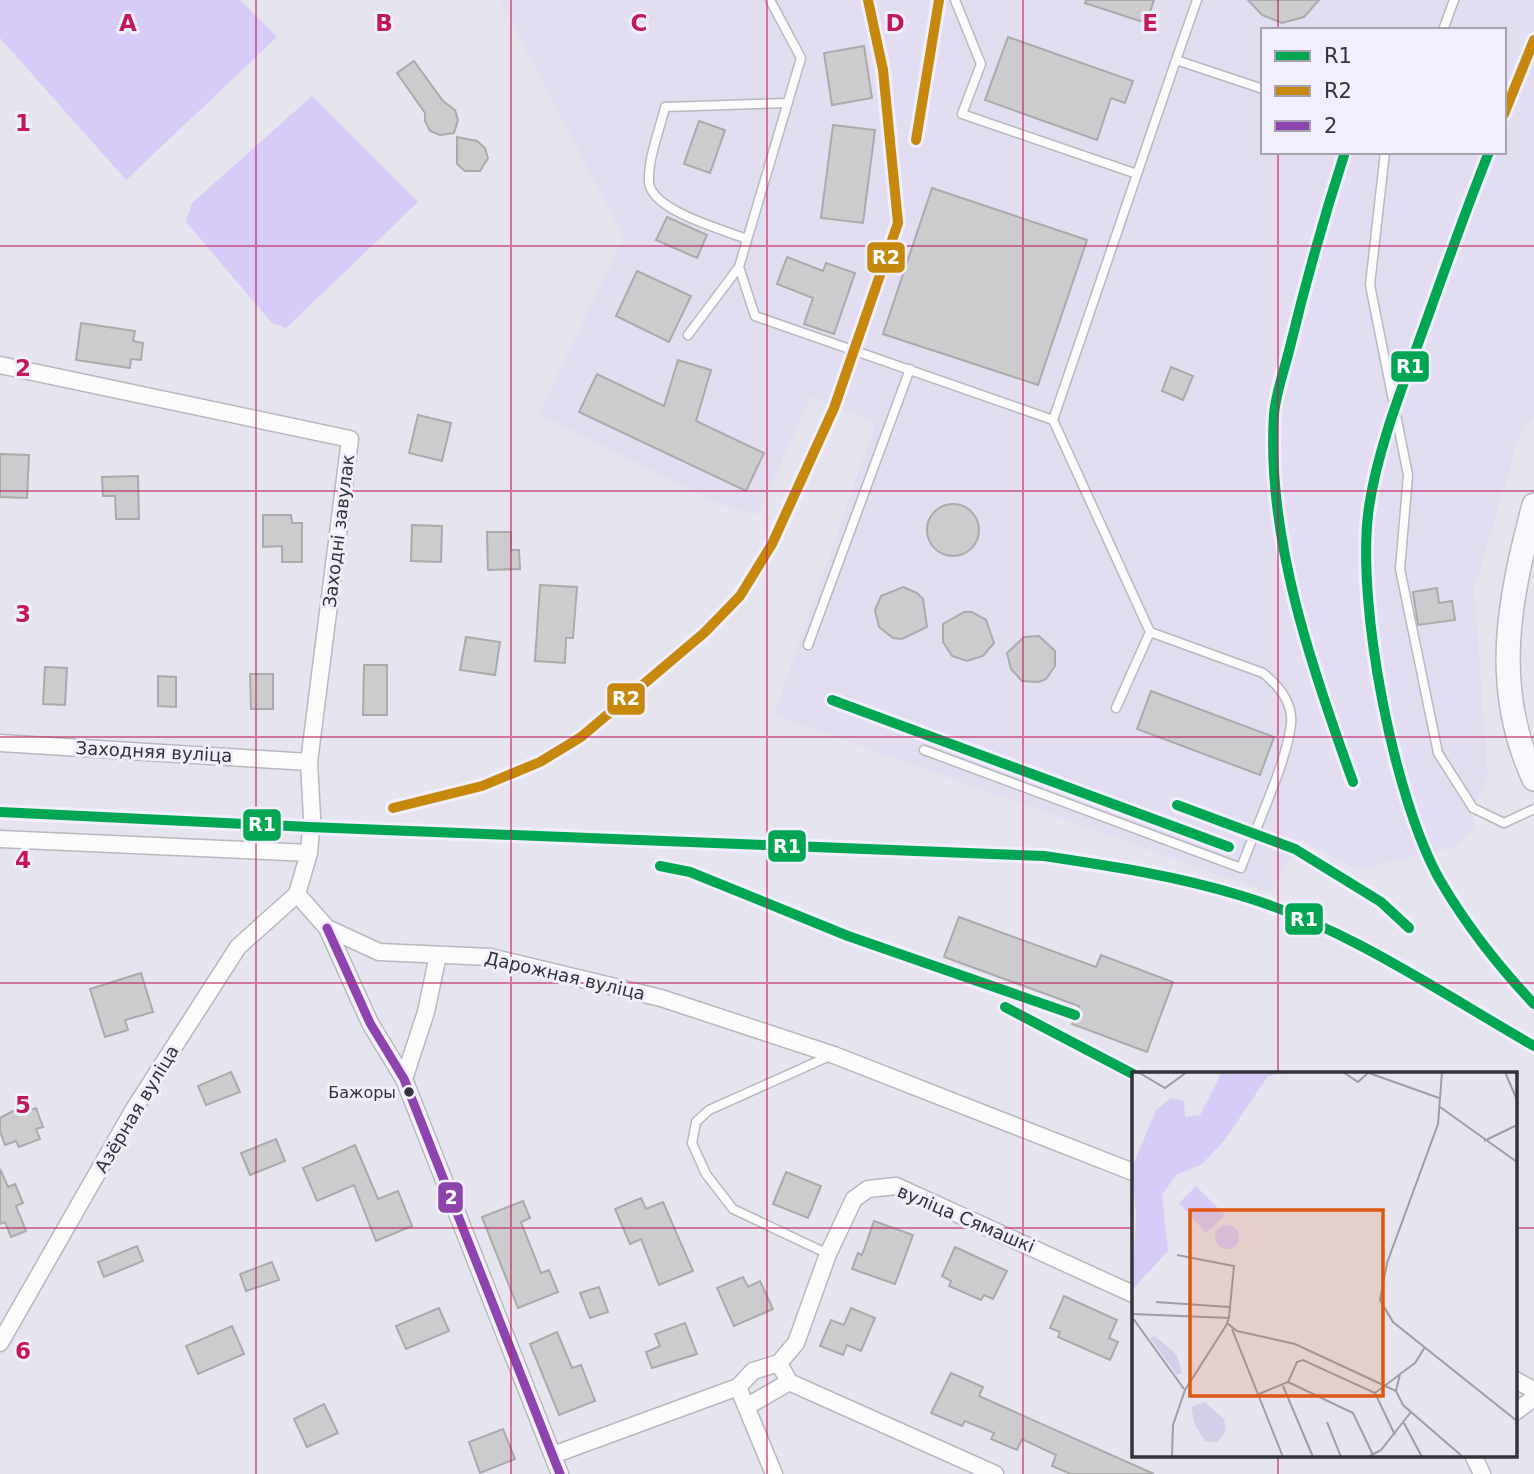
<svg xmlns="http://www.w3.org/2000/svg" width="1534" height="1474" font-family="'DejaVu Sans',sans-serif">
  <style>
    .built { fill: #e2ddf0; fill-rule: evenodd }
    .water { fill: #d7ccf8 }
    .building { fill: #ccccce; stroke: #aaaaab; stroke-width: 2 }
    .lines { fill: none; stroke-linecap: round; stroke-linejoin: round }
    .lane-casing { stroke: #b9b8bf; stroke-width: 11 }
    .street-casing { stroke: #b9b8bf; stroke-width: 19 }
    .secondary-casing { stroke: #b9b8bf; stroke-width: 26 }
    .lane { stroke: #fbfbfc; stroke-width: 8 }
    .street { stroke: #fbfbfc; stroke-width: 16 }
    .secondary { stroke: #f8f7fb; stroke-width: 23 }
    .bus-1-casing { stroke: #f1eefd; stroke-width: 14 }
    .bus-1 { stroke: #8e44ad; stroke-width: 9 }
    .rail-1-casing { stroke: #f1eefd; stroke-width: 16 }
    .rail-2-casing { stroke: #f1eefd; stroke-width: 16 }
    .rail-1 { stroke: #00a651; stroke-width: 10 }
    .rail-2 { stroke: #c6890e; stroke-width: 10 }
    .grid { fill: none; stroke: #c2185b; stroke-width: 2; stroke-opacity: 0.55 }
    .bus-dot { fill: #35333a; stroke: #f1eefd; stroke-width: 2.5 }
    .labels { text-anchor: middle; stroke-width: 6; stroke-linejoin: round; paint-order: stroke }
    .bus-label { font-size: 16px; fill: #35333a; stroke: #f1eefd; text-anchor: end }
    .street-label { font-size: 18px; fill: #35333a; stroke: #f1eefd }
    .inset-road { fill: none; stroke: #9f9da6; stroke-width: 2 }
    .view { fill: #df570e; fill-opacity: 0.15; stroke: #df570e; stroke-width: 3.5 }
    .inset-edge { fill: none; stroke: #35333a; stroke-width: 3.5 }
    .grid-label { font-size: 23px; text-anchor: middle; font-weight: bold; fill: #c2185b; stroke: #f1eefd; stroke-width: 6; stroke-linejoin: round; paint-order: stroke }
    .line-badge { stroke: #f1eefd; stroke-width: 2.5 }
    .badge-label { font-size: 19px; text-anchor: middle; font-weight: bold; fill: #fff }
  </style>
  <rect width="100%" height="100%" fill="#e6e4ee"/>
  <!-- built -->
  <path class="built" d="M500,0H1534V417L1522,427L1474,589L1488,778L1473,808L1475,827L1458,846L1357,870L1301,840L1270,893L774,715L876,423L811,397L757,515L719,504L539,414L624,237ZM1263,30H1504V152H1263Z"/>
  <!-- water -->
  <path class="water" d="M0,0H240L277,37L126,180L0,38Z
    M312,96L418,202L286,328L272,323L186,222L192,203Z"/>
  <!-- building -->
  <path class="building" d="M1086,0H1154L1146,23L1085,3Z
    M1248,0H1319L1304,17L1282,23L1262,15Z
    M1008,37L1133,81L1125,103L1111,98L1097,140L985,100Z
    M864,46L872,98L832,105L824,53Z
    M414,61L443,101L455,110L458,120L454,133L440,135L430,131L425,121V113L397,73Z
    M699,121L725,130L710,173L684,164Z
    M833,125L875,130L863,223L821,218Z
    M457,137L477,141L485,148L488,158L480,171H465L457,164Z
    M932,188L1087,240L1038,385L883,334Z
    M667,217L707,235L697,258L656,240Z
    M787,257L823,271L826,263L855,273L834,334L804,324L813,298L777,284Z
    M637,271L691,296L669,342L616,316Z
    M81,323L135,331L133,341L143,343L141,360L131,359L130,368L76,360Z
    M678,360L711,370L696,421L764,453L746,491L579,412L597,374L664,406Z
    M1171,367L1193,376L1183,400L1162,391Z
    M418,415L451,423L442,461L409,453Z
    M0,454L29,455L27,498L0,497Z
    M138,476L139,519H116L115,496H103L102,477Z
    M927 530a26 26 0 1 1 52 0a26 26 0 1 1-52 0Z
    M263,515H291L292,523H302V562H282V546L263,547Z
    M412,525L442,526L441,562L411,561Z
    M487,532H511V550H519L520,569L488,570Z
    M540,585L577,587L573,638H566L565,663L535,661Z
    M903,587L917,593L923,599L927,627L902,639L893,638L879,627L875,610L881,596Z
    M1437,588L1439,603L1452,601L1455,620L1418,625L1413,592Z
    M964,612H972L986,620L994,643L983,656L967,661L952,656L943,642V624Z
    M1039,636L1055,651V666L1046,679L1039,682L1022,681L1011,669L1007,653L1024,637Z
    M466,637L500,642L495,675L460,670Z
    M364,665H387V715H363Z
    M45,667L67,668L65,705L43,704Z
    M250,674H273V709H251Z
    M158,676L176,677V707L158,706Z
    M1151,691L1274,737L1260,775L1137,729Z
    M959,917L1096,967L1101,955L1173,982L1147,1052L1072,1024L1079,1006L944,957Z
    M141,973L153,1012L125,1020L128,1030L105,1037L90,989Z
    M231,1072L240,1092L206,1105L198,1086Z
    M26,1104L28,1111L36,1108L43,1127L36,1129L40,1139L19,1147L16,1141L5,1145L0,1131V1118Z
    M276,1139L285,1161L250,1175L241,1153Z
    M355,1145L378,1199L398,1191L412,1226L376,1241L354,1185L317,1201L303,1168Z
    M0,1169L8,1187L15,1184L23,1203L16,1206L26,1231L11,1237L5,1222L0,1224Z
    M786,1172L821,1186L808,1218L773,1204Z
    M641,1198L646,1209L663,1202L693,1271L659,1285L641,1239L630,1244L615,1209Z
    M523,1201L530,1218L521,1222L541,1273L549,1270L558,1292L518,1308L482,1217Z
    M874,1221L913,1235L895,1284L852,1269L858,1253L862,1255Z
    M137,1246L143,1261L104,1277L98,1262Z
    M955,1247L1007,1271L993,1299L984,1295L981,1300L949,1286L951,1281L942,1276Z
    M272,1262L279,1280L246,1291L240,1274Z
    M743,1277L748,1287L760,1281L773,1309L734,1326L717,1288Z
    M599,1287L608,1312L590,1318L580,1293Z
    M1064,1296L1117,1320L1109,1338L1118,1342L1110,1360L1058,1337L1060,1332L1050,1328Z
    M439,1308L449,1331L406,1349L396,1326Z
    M851,1308L875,1318L861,1351L847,1345L843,1355L820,1346L831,1320L844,1325Z
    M685,1323L697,1354L652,1368L646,1352L660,1346L655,1334Z
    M232,1326L244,1354L198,1374L186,1346Z
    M557,1332L572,1368L581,1365L595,1401L559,1415L530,1344Z
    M951,1373L983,1387L979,1396L1154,1474H1071L1052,1466L1056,1455L1022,1439L1017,1450L991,1439L994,1433L965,1421L962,1426L931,1413Z
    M324,1404L338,1433L307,1447L294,1419Z
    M503,1429L515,1459L480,1473L469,1442Z"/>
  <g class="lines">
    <!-- lane casing -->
    <g class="lane-casing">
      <path id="lane" d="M955,0L981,64L962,114L1137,174
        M1443,30L1454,0
        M1176,60L1197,0
        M1385,152L1370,285L1408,475L1400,569L1438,753L1473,808L1504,823L1534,809
        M747,239C724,230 649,210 649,181C648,158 660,129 665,107L788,103
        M739,267L755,316L1053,420L1176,60L1263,89
        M688,335L739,267L801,58L770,0
        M1053,420L1150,632L1116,708
        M808,645L910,369
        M924,750L1241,868C1255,829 1287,762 1291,724C1293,703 1278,685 1263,673L1150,632
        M828,1254L733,1209L706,1174L692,1143L696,1122L709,1110L832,1055"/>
    </g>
    <!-- street casing -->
    <g class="street-casing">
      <path id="street" d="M0,365L350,439L309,762L312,817L309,853
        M0,743L309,762
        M0,839L309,853L297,894L327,928L379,952L490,957L661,998L834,1055L1133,1172
        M327,928L370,1023L404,1079L560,1474
        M404,1079L426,1012L438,955
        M0,1343L134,1109L238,947L297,894
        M779,1363L789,1382L995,1474
        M1515,1380L1534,1390
        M738,1387L774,1474
        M746,1407L789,1382
        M1515,1412L1534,1398
        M553,1455L738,1387L753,1371L779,1363L796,1343L828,1254L854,1199L868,1189L896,1186L1133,1294
        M1473,1455L1482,1474"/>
    </g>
    <!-- secondary casing -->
    <g class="secondary-casing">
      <path id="secondary" d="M1534,505C1509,600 1491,686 1534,779"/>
    </g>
    <!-- lane -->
    <use href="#lane" class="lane"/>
    <!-- street -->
    <use href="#street" class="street"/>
    <!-- secondary -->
    <use href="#secondary" class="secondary"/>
    <!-- bus-1 casing -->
    <g class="bus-1-casing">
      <path id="bus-1" d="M327,928L370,1023L404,1079L560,1474"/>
    </g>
    <!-- bus-1 -->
    <use href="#bus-1" class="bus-1"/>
    <!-- rail-1 casing -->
    <g class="rail-1-casing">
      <path id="rail-1" d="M1345,152C1324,217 1306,281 1290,347C1285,368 1276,392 1274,414C1266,536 1312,669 1353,782
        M1489,152C1464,214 1442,278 1419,341C1400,393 1377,452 1369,507C1355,601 1394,801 1441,882C1467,926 1499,967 1534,1004
        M832,700L1229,847
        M1177,805L1295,849L1381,902L1409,928
        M0,812L309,827L1044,856C1111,866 1177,876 1242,896C1346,927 1440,992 1534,1046
        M660,866L690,872L848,936L1075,1015
        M1005,1007L1133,1074"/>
    </g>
    <!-- rail-2 casing -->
    <g class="rail-2-casing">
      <path id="rail-2" d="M1504,114L1534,40
        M916,140L939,0
        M393,808L482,786L540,762L581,737L704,633L740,596L772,544L834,408L898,223L883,70L868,0"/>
    </g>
    <!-- rail-1 -->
    <use href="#rail-1" class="rail-1"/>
    <!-- rail-2 -->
    <use href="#rail-2" class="rail-2"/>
  </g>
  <!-- grid -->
  <path class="grid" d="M256,0V1474M511,0V1474M767,0V1474M1023,0V1474M1278,0V30M1278,152V1073M0,246H1534M0,491H1534M0,737H1534M0,983H1534M0,1228H1133M1515,1228H1534M1278,1455V1474"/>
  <!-- markers -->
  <circle class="bus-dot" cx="409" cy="1092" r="6"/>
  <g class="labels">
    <!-- bus labels -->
    <g class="bus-label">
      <text x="396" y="1098">Бажоры</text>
    </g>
    <!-- street labels -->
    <g class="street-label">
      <text transform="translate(339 531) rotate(-83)" y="6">Заходні завулак</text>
      <text transform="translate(154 752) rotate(3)" y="6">Заходняя вуліца</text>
      <text transform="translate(565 976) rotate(13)" y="6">Дарожная вуліца</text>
      <text transform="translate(137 1109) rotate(-59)" y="6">Азёрная вуліца</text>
      <text transform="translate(966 1219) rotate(23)" y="6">вуліца Сямашкі</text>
    </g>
  </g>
  <!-- overview -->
  <g transform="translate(1132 1072)">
    <rect width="385" height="385" fill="#e6e4ee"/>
    <path d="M23,264L45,283L50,301L45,303L18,266ZM73,330L92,347L94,359L85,370L73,369L63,353L59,335Z" fill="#d4cfe8"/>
    <path d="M90,0H161L136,4L92,69L70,92L44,103L30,123L36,179L0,218L4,142L0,96L24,38L39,26L52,29L53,45L68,43ZM64,114L93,143L74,161L47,131ZM83 165a12 12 0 1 1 24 0a12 12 0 1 1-24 0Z" fill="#d7ccf8"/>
    <path class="inset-road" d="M6,0L33,16L55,0M211,0L226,10L237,0M310,0L306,52L255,191L248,228L261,250L385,349M373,0L385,28M237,1L307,26M308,35L385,90M352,69L385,53M45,183L102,194L97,245M24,230L97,235M0,242L97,246L95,251L105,259L163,272L264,319M0,245L52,317M100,257L151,385M293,275L283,291L268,302L264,319L271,333L331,385M156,310L221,341L241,383M151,314L181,385M243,321L267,303M127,322L156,310L165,290L171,288L243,321L263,363M195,350L209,385M272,351L290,385M40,385L41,353L53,318L95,252M236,385L249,378L279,340"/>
    <path class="view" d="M58,138H251V324H58Z"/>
    <rect width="385" height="385" class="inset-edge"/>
  </g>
  <g class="grid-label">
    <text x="128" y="31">A</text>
    <text x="384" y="31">B</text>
    <text x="639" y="31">C</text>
    <text x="895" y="31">D</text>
    <text x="1150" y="31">E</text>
    <text x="23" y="131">1</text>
    <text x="23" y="376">2</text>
    <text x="23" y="622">3</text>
    <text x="23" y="868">4</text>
    <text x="23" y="1113">5</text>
    <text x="23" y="1359">6</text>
  </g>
  <g class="line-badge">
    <rect x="866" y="241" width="40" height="33" rx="7" fill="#c6890e"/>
    <rect x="1390" y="350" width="40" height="33" rx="7" fill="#00a651"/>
    <rect x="606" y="682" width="40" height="34" rx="7" fill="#c6890e"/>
    <rect x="242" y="808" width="40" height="34" rx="7" fill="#00a651"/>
    <rect x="767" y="829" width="40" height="34" rx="7" fill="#00a651"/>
    <rect x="1284" y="902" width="40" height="34" rx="7" fill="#00a651"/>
    <rect x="437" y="1181" width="27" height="33" rx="7" fill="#8e44ad"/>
  </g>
  <g class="badge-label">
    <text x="886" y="264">R2</text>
    <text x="1410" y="373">R1</text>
    <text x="626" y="705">R2</text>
    <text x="262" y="831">R1</text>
    <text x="787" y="853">R1</text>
    <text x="1304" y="926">R1</text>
    <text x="451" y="1204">2</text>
  </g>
  <!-- legend -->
  <rect x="1261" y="28" width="245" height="126" fill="#f1eefd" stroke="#a6a3af" stroke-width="2"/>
  <rect x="1275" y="51" width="35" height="10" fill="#00a651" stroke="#a6a3af" stroke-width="2"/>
  <text x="1324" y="63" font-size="21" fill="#35333a">R1</text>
  <rect x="1275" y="86" width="35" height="10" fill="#c6890e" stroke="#a6a3af" stroke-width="2"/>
  <text x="1324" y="98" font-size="21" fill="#35333a">R2</text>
  <rect x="1275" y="121" width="35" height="10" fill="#8e44ad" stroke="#a6a3af" stroke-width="2"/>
  <text x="1324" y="133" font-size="21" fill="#35333a">2</text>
</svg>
